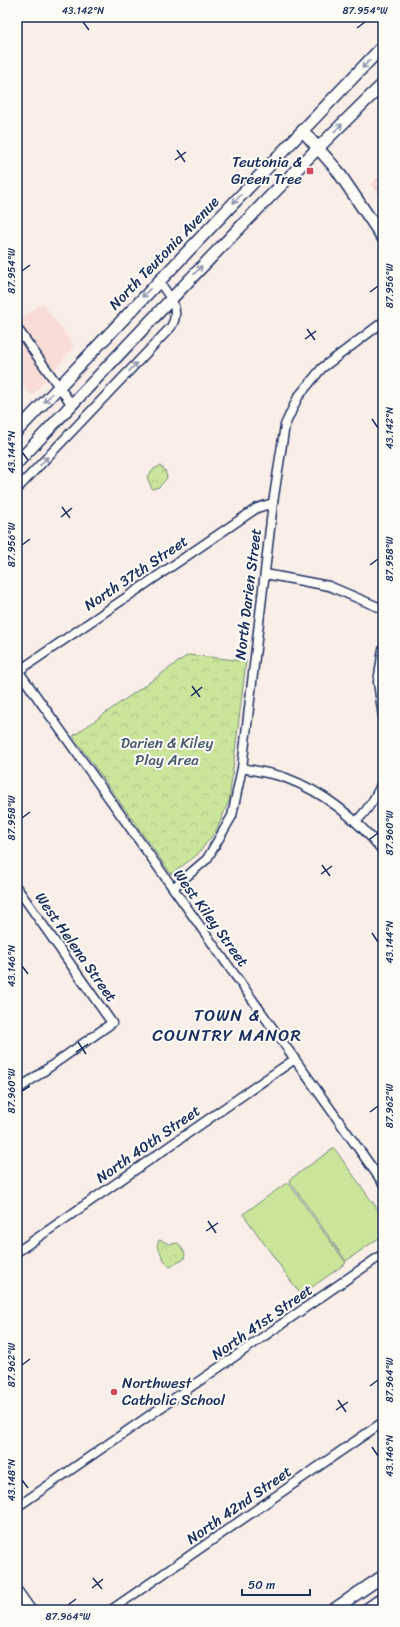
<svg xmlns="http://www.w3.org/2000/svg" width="400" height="1627" font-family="Sriracha,sans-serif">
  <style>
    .built { fill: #f7ddd6 }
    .industrial { fill: url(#industrial-grid) }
    .park { fill: url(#park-crowns); stroke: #738a7c }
    .pitch { fill: #cbe59b; stroke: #738a7c }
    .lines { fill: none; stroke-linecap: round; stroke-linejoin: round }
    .street-casing { stroke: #1b2f5e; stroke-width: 11 }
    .secondary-casing { stroke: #1b2f5e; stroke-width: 14 }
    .primary-casing { stroke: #1b2f5e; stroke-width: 15 }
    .street { stroke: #fdfcf7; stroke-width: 8 }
    .secondary { stroke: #fdfcf7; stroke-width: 11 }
    .primary { stroke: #fdfcf7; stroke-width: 12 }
    .oneway { stroke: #8c96aa }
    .ticks { fill: none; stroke: #1b2f5e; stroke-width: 1.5 }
    .poi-dot { fill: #d1495b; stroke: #fdfcf7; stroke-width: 1.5 }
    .labels { text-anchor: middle; stroke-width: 4; stroke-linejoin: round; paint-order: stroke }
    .poi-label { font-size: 15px; fill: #1b2f5e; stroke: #fdfcf7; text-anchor: end }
    .street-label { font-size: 15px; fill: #1b2f5e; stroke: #fdfcf7 }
    .park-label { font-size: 15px; fill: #475c6d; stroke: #fdfcf7 }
    .quarter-label { font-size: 17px; letter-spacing: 1px; fill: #1b2f5e; stroke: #fdfcf7 }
    .neatline { fill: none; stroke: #1b2f5e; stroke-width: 1.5 }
    .ticks-label { font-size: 10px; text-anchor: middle; fill: #1b2f5e }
  </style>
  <defs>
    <pattern id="industrial-grid" width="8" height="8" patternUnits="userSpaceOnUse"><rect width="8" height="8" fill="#f7ddd6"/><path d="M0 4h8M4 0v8" fill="none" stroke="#d3beba"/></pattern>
    <pattern id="park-crowns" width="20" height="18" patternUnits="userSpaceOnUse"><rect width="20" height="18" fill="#cbe59b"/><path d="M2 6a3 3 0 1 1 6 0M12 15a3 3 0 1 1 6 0" fill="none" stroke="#aec588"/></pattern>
  </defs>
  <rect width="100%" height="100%" fill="#faeee8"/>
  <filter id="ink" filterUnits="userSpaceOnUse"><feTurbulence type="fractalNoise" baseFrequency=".025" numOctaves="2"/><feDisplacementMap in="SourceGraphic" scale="8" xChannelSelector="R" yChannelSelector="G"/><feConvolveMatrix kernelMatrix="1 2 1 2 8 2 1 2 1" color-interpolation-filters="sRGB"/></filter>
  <g filter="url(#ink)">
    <!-- built -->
    <path class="built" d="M43,303L74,346L32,396L17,381V351L22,348L17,340V321Z"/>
    <!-- industrial -->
    <path class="industrial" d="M383,174V201L371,184Z"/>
    <!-- park -->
    <path class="park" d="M160,466L165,470L167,478L159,487L152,489L147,477L154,469Z
      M188,655L246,661L229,801L216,831L197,855L171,874L73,736Z
      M159,1240L170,1244L178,1243L185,1253L184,1259L170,1267L164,1260L157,1246Z"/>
    <!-- pitch -->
    <path class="pitch" d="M334,1148L383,1217V1235L346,1261L289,1180Z
      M288,1182L346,1263L301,1295L243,1214Z"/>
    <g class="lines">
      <!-- street casing -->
      <g class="street-casing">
        <path id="street" d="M17,328L72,405
          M17,489L171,327C182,309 169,296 158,280
          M265,574L329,586L383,609
          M383,649L378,682L383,717
          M17,669L383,1183
          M17,672L257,508L273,503
          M242,768C256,771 273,773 286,778C326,793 356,818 383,851
          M357,821C368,809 378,796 383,779
          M17,888L112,1023L17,1090
          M173,888L207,859L232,816L242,768L273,503L285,425L298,397L322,368L383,322
          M17,1252L295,1059
          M17,1507L383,1254
          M111,1610L383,1422"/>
      </g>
      <!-- secondary casing -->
      <g class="secondary-casing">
        <path id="secondary" d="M303,131L337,170L383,238
          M17,431L383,46
          M17,463C137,335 257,206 383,84
          M333,1610L383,1576
          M366,1610L383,1598"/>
      </g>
      <!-- primary casing -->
      <g class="primary-casing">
        <path id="primary" d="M17,1593L29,1610"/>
      </g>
      <!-- street -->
      <use href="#street" class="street"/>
      <!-- secondary -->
      <use href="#secondary" class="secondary"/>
      <!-- primary -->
      <use href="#primary" class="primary"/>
    </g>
    <!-- one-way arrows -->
    <defs><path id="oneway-shaft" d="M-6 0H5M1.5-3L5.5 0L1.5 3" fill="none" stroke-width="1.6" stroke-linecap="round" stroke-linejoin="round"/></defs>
    <g class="oneway">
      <use href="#oneway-shaft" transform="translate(366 64) rotate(133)"/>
      <use href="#oneway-shaft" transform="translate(338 128) rotate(-44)"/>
      <use href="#oneway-shaft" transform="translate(237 199) rotate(134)"/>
      <use href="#oneway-shaft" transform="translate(198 270) rotate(-46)"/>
      <use href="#oneway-shaft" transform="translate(146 293) rotate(133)"/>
      <use href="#oneway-shaft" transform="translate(133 367) rotate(-47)"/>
      <use href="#oneway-shaft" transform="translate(48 398) rotate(133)"/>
      <use href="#oneway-shaft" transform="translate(44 461) rotate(-47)"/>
    </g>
  </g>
  <!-- ticks -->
  <path class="ticks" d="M83,22L89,30M357,28L365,22M177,150L185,162M175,160L186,152M22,271L30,265M370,292L378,286M307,329L315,340M305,339L316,331M372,419L378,428M22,452L28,460M62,507L70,518M61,517L72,508M22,545L30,539M370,565L378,559M192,686L200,697M191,696L202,687M22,818L30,812M370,839L378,833M322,865L330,876M321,874L332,866M372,933L378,942M22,966L28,974M78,1042L86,1054M76,1052L88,1044M22,1091L30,1086M370,1112L378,1106M208,1221L216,1233M206,1231L218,1223M22,1365L30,1359M370,1386L378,1380M338,1400L346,1412M336,1410L348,1402M372,1447L378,1456M22,1480L28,1488M93,1578L102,1589M92,1588L103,1579M68,1605L76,1599"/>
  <!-- markers -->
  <g class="poi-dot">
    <rect x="306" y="167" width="8" height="8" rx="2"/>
    <circle cx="114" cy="1392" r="4"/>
  </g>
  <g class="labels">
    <!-- poi labels -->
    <g class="poi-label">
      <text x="302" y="167">Teutonia &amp;<tspan x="302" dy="17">Green Tree</tspan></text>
      <text x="122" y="1388" text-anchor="start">Northwest<tspan x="122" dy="17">Catholic School</tspan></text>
    </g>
    <!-- street labels -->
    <g class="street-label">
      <text transform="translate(164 253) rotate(-46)" y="5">North Teutonia Avenue</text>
      <text transform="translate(136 573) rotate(-34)" y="5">North 37th Street</text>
      <text transform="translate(248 594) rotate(-83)" y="5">North Darien Street</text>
      <text transform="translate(211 918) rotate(54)" y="5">West Kiley Street</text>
      <text transform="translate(76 947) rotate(55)" y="5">West Helena Street</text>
      <text transform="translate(148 1144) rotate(-35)" y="5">North 40th Street</text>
      <text transform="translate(262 1322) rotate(-35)" y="5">North 41st Street</text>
      <text transform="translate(239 1505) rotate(-35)" y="5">North 42nd Street</text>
    </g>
    <!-- park labels -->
    <g class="park-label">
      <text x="167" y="748">Darien &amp; Kiley<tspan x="167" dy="17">Play Area</tspan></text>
    </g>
    <!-- quarter labels -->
    <g class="quarter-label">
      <text x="227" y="1021">TOWN &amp;<tspan x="227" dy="20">COUNTRY MANOR</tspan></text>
    </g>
  </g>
  <!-- margin -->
  <rect width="400" height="1627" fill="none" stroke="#fdfcf7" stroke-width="44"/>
  <!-- scale -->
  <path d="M242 1589v6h68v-6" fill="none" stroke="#1b2f5e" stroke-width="2"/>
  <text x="248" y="1589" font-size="12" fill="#1b2f5e" stroke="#fdfcf7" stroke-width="3" paint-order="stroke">50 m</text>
  <rect x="22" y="22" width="356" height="1583" class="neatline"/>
  <g class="ticks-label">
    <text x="83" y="14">43.142°N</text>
    <text x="365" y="14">87.954°W</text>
    <text transform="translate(11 271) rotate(-90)" y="4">87.954°W</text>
    <text transform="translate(389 286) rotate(-90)" y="4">87.956°W</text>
    <text transform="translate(389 428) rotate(-90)" y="4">43.142°N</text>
    <text transform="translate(11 452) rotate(-90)" y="4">43.144°N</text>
    <text transform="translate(11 545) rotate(-90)" y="4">87.956°W</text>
    <text transform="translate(389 559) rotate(-90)" y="4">87.958°W</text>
    <text transform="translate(11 818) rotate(-90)" y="4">87.958°W</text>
    <text transform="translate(389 833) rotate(-90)" y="4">87.960°W</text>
    <text transform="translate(389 942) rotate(-90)" y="4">43.144°N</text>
    <text transform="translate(11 966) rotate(-90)" y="4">43.146°N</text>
    <text transform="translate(11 1091) rotate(-90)" y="4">87.960°W</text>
    <text transform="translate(389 1106) rotate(-90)" y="4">87.962°W</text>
    <text transform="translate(11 1365) rotate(-90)" y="4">87.962°W</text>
    <text transform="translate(389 1380) rotate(-90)" y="4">87.964°W</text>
    <text transform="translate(389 1456) rotate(-90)" y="4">43.146°N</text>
    <text transform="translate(11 1480) rotate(-90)" y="4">43.148°N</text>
    <text x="68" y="1620">87.964°W</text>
  </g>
</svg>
